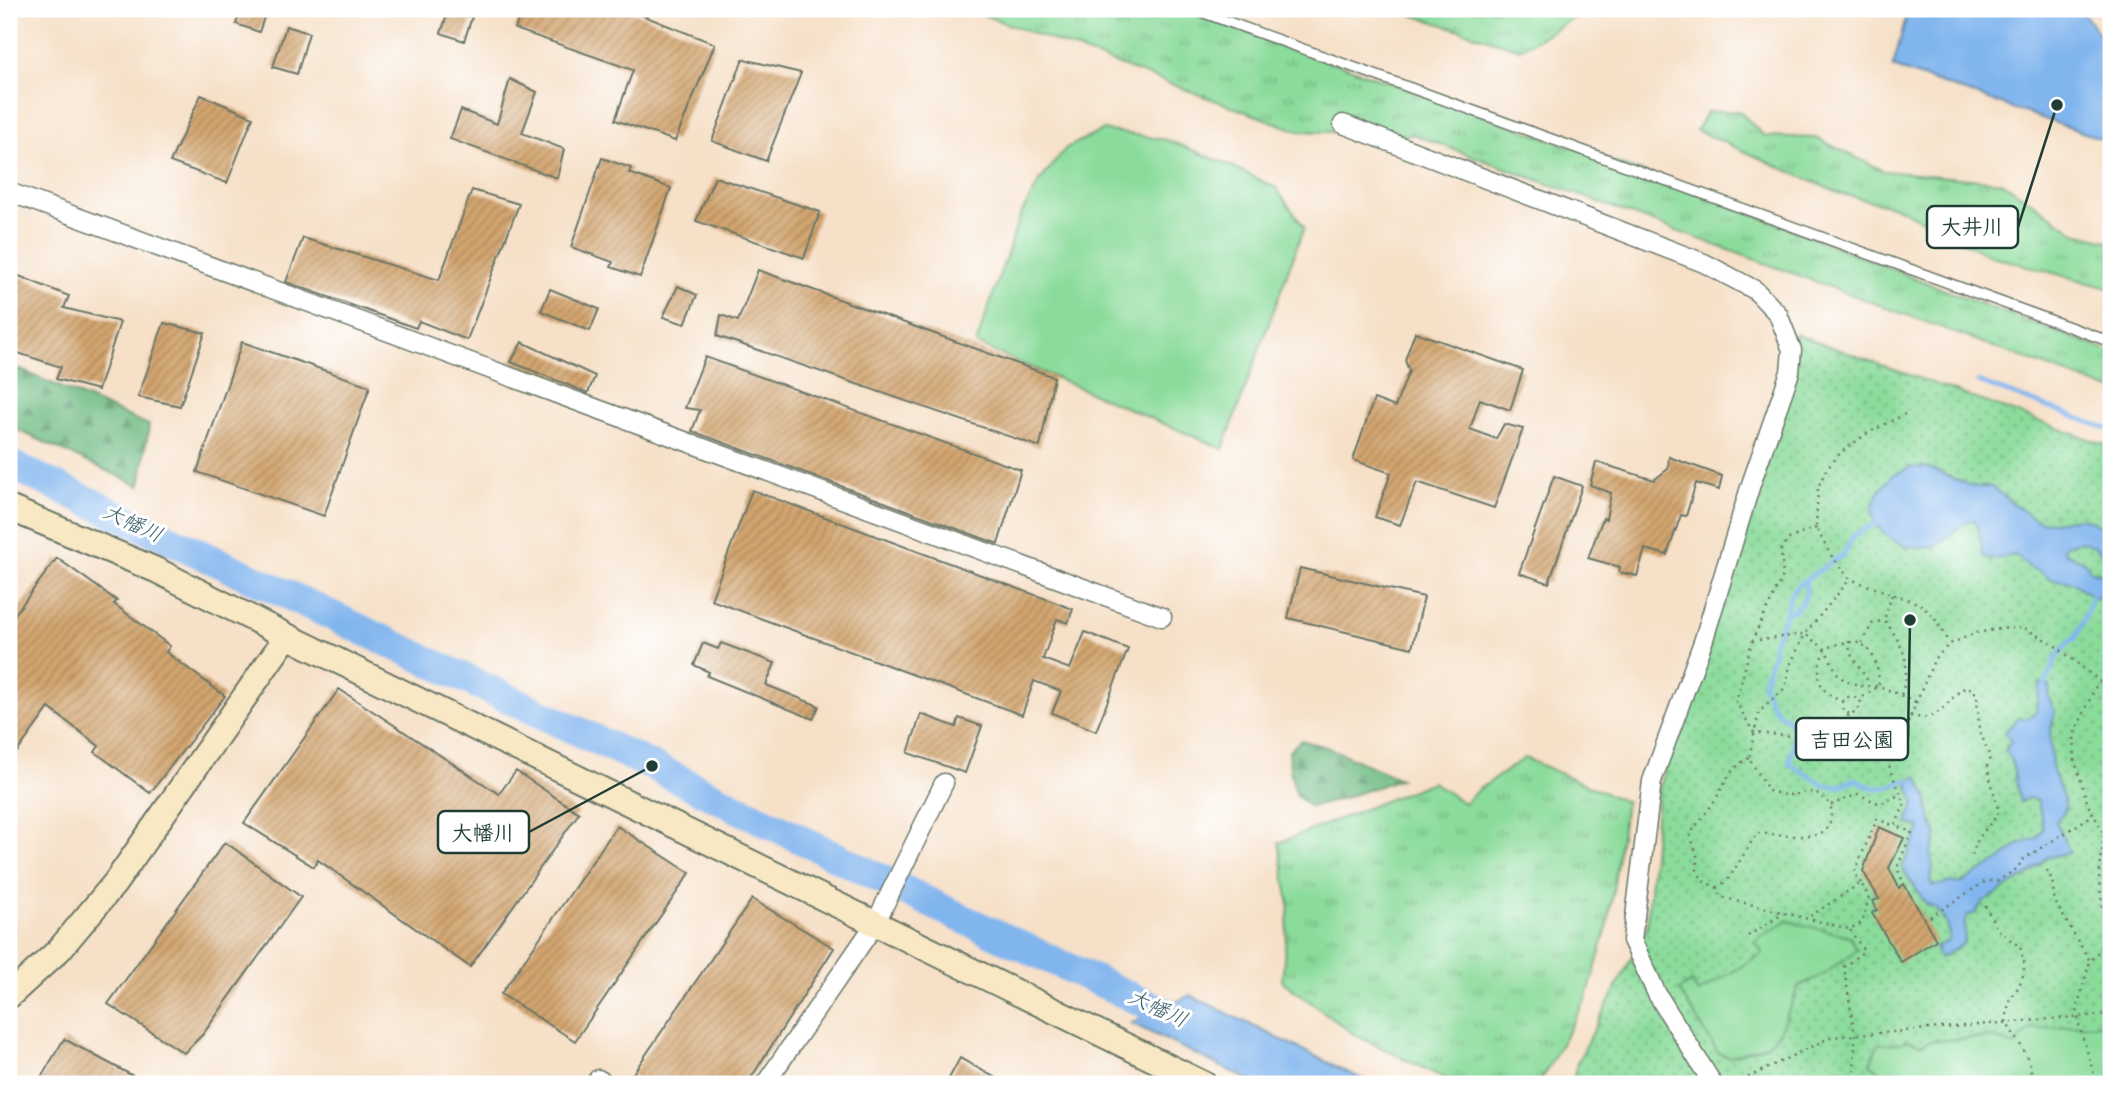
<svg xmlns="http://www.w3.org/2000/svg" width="2120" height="1093" font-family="'Playpen Sans','Klee One',sans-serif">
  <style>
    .grass { fill: url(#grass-tufts); stroke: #558c68; stroke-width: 2 }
    .forest { fill: url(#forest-firs); stroke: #487c5c; stroke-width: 2 }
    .park { fill: url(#park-dots); stroke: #558c68; stroke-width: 2 }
    .garden { fill: #8bdb9b; stroke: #558c68; stroke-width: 2 }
    .water { fill: #81b5ee; stroke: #507991; stroke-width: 2 }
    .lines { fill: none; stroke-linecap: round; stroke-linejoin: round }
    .stream { stroke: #81b5ee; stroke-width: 5 }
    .river { stroke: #81b5ee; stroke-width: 30 }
    .building { fill: url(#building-hatch) }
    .lane-casing { stroke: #6a7667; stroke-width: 12 }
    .street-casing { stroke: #6a7667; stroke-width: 21 }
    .secondary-casing { stroke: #6a7667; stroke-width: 28 }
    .path { stroke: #6a7667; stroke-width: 2.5; stroke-dasharray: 2 5; stroke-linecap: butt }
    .lane { stroke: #fff; stroke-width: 9 }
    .street { stroke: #fff; stroke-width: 18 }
    .secondary { stroke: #f8e8c3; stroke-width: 24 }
    .labels { text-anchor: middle; stroke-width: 6; stroke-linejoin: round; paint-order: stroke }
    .water-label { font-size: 21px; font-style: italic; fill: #3c616c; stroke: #fff }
    .leader { fill: none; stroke: #1f3d34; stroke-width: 2.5 }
    .callout-dot { fill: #1f3d34; stroke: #fff; stroke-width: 2.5 }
    .callout { fill: #fff; stroke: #1f3d34; stroke-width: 2.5 }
    .callout-label { font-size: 21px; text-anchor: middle; font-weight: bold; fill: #1f3d34 }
  </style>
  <defs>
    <pattern id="grass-tufts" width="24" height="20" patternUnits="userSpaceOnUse" patternTransform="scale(1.75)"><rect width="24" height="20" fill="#8bdb9b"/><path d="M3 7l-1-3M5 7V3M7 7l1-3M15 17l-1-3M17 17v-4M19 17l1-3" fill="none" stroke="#71b37f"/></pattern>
    <pattern id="forest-firs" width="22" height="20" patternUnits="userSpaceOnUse" patternTransform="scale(1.75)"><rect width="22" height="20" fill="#70bb83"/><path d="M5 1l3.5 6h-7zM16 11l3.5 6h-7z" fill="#5b996c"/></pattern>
    <pattern id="park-dots" width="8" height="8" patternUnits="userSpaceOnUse" patternTransform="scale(1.75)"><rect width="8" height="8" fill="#8bdb9b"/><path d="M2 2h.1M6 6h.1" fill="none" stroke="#71b37f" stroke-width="1.8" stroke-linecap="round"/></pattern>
    <pattern id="building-hatch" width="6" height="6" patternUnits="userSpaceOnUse" patternTransform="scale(1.75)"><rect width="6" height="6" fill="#d3a56f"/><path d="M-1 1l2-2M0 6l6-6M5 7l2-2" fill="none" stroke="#ab885c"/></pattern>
  </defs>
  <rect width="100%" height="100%" fill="#fff"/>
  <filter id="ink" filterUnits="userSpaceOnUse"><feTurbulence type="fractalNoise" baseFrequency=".0143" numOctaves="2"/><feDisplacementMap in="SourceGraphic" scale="14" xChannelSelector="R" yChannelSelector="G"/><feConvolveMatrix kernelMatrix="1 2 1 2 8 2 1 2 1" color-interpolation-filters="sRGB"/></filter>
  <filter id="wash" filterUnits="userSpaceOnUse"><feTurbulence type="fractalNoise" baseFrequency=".00686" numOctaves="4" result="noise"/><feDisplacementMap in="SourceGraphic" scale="28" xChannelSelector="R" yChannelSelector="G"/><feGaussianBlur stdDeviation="1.57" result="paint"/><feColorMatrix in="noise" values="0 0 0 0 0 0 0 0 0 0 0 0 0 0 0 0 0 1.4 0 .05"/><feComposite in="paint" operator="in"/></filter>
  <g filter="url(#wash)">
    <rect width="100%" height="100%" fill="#f6e0c7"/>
    <!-- grass -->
    <path class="grass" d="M967,9H1183L1690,189L1965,298L2111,352V390L1415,135L1298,131Z
      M1393,9H1590L1520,49Z
      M1739,111L1764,136L1816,138L1884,171L2002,182L2076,233L2111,242V289L1988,255L1899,208L1838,193L1696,130L1707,112Z
      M1525,758L1626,802L1608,924L1587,997L1539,1084H1456L1355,1035L1282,981L1289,904L1279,843L1432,782L1464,803L1478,790Z"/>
    <!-- forest -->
    <path class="forest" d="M9,365L149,425L140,486L9,426Z
      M1301,740L1329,748L1400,779L1332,802L1310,807L1296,796L1290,770L1289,751Z"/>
    <!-- park -->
    <path class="park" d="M1795,334L2111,447V1084H1572L1577,1063L1647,928L1658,794Z"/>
    <!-- garden -->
    <path class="garden" d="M1103,130L1167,140L1225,163L1276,188L1304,227L1223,449L976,344L1020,216L1040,181L1066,148Z
      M1787,921L1850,936L1857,950L1823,975L1799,986L1779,1033L1767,1045L1729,1057L1718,1053L1679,990L1692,982L1698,993L1763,953L1755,941Z
      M2111,1023V1084H1897L1870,1064L1878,1044L1900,1043L1907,1040L1921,1045L1930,1041L1992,1037L2014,1046L2030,1029Z"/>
    <!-- water -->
    <path class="water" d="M1908,9H2080L2111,49V142L1893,67Z
      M1912,467L1929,468L1966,484L1977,487H1992L2029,516L2039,521L2052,522L2080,518L2091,521L2111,532V563L2095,546L2080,541L2065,546L2063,549L2065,553L2084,561L2091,571L2111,576V604L2092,596L2072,582L2050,579L2041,572L2029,567L2015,555L1991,560L1984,557C1979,543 1982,530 1975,520L1966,522L1936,546L1907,547L1889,538L1875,524L1872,508L1880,490L1894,474Z
      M2040,683L2050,686L2048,696L2055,712L2050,735L2052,768L2065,803V811L2056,822L2070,852L2046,858L2028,875L1983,902L1975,913L1966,917C1963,927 1967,934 1963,944L1940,958L1935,948L1948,941L1949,934L1945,921L1937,909L1926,904L1902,868L1920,828L1907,823L1915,803L1907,780L1918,776L1928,799V809L1937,837L1930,854L1933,867L1930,881L1934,886L1951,882L1959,884L2002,859L2018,845L2037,838L2043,828L2038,801L2029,798L2020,802L2011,758L2005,751L2011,741L2004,733L2018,718L2028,719L2036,711Z
      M1190,995L1372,1084H1257L1131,1023Z"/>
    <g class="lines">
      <!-- stream -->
      <path class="stream" d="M1978,382L2111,430
        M1875,524L1853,536L1844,554L1798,585L1790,595L1786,613L1773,645L1774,652L1766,674L1763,686L1771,703L1779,714L1785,717L1793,725V748L1789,763L1824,785L1838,787L1855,779C1878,793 1883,789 1907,780
        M1786,613C1801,609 1809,596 1805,581
        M2045,685L2056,658L2069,642L2075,639L2087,612L2092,596"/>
      <!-- river -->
      <path class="river" d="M9,464L652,766L957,916L1194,1026"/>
    </g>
    <g id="blocks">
      <!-- building -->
      <path class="building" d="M241,9H267L259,32L236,24Z
        M449,9L472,17L464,41L441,33Z
        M522,9H626L715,44L675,141L615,120L633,70L515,29Z
        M286,26L309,33L297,74L273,67Z
        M743,59L801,73L766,161L712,141Z
        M510,79L537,92L522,133L564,149L557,178L450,139L461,110L497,124Z
        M201,95L253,117L227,183L170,162Z
        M602,158L631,168L629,173L671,188L640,277L611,267L613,262L571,247Z
        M715,177L820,212L804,258L696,221Z
        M472,190L519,204L467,340L419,321L416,328L286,282L303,238L439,280Z
        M758,270L1054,377L1040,447L717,336L721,315L738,321Z
        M9,272L69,296L64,308L120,322L98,390L56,379L61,367L9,350Z
        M678,286L697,295L685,324L663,317Z
        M550,289L599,309L590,331L541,311Z
        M164,323L205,333L180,406L138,397Z
        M1415,332L1523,370L1510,410L1480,399L1470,429L1496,439L1504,424L1523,429L1494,508L1417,482L1400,525L1375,517L1391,473L1353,460L1374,399L1395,407L1409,371L1405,360Z
        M242,342L370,386L324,516L197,472Z
        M522,342L595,376L588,393L511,362Z
        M705,357L1021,470L998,544L692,431L700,410L685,408Z
        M1669,457L1722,476L1719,490L1696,483L1686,516L1681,515L1667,555L1645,549L1637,576L1619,572L1620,567L1588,558L1603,518L1606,519L1611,493L1590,485L1596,462L1654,480L1668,469Z
        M1554,476L1582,486L1549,583L1519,573Z
        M752,490L1073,609L1068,623L1057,619L1043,659L1070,669L1085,632L1128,649L1096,731L1052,713L1061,691L1034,681L1022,715L711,600Z
        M57,558L117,601L114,604L170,646L166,652L225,696L150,793L95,752L99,746L49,708L9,763V622Z
        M1300,568L1424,597L1412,648L1288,618Z
        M703,643L718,649L721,643L775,663L766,685L819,706L813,719L707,676L709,672L694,665Z
        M339,689L499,794L516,771L579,813L470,967L318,860L314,867L244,823Z
        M921,714L956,727L959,718L982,726L965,773L908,753Z
        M617,826L690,873L575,1041L501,994Z
        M1879,827L1904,838L1889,868L1899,888L1904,884L1936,940L1901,962L1872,913L1877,910L1873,901L1879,899L1863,871Z
        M225,842L301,897L203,1034L184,1053L108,1004Z
        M752,899L834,948L747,1084H645L632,1075Z
        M64,1039L148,1084H37Z
        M960,1058L1007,1084H946Z"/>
    </g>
  </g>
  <g filter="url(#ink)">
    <use href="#blocks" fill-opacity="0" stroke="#6a7667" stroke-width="2"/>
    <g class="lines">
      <!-- lane casing -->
      <g class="lane-casing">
        <path id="lane" d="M1193,9L2111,342"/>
      </g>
      <!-- street casing -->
      <g class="street-casing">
        <path id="street" d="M1343,124L1704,263L1755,290L1778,314L1792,350L1790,372L1751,484L1704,639L1652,781L1632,940L1657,994L1713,1084
          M9,192L1162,617
          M598,1079L607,1084
          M765,1084L875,924L944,783"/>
      </g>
      <!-- secondary casing -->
      <g class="secondary-casing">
        <path id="secondary" d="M9,508L156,570L287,636L1204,1084
          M9,996L59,950L115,883L287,636"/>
      </g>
      <!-- path -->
      <path class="path" d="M1905,414L1868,433L1841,452L1826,470L1818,487L1816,528L1830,554L1850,579L1920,604L1934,617L1949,643
        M1816,528L1790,538L1781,549L1783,576L1752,641L1736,702L1754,733L1829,739L1863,732L1898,746
        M1892,595L1884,620C1895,634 1908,653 1906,673C1906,680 1903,688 1901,695
        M1752,641L1805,634L1825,649L1837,673L1845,681L1862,686H1879L1916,702
        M1849,641L1850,653L1870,684
        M1862,643L1872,624L1884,620
        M2111,672L2095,688L2074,735L2075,761L2088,805L2104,833L2111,835
        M1842,701L1843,709L1849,714
        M1910,716C1943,723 1943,701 1966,687L1973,689L1977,696L1979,729L1990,757L1987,767L1999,812C1988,829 1975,836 1972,858
        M1841,737L1849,714L1855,712L1860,707L1861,698L1879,686C1878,648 1862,632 1825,649C1815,671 1815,692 1842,701L1848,697L1861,698
        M1749,758C1731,767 1726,781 1717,797C1709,810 1698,822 1690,835L1697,854V870L1703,881L1717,888L1721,897L1849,929L1862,923L1869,897L1861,883L1806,919
        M1831,805L1858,794L1880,804L1901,794
        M2047,870L2052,880L2055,902L2090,961
        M1902,879L1897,868L1912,832L1895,826L1905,803L1889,768L1935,658L1950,644L1975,633L2000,629L2024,628L2053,644L2101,682
        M1861,883L1854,873L1877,819L1895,826
        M1717,888L1728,880L1757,833C1772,834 1814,840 1824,832C1832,825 1831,814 1831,805C1811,784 1809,795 1785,795C1780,794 1774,792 1769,791L1749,758L1759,712L1785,688L1790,665L1805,634L1850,579
        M1985,906L1997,929L2020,947L2024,961V973L2019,986L2009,1001L2006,1022C2019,1045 2034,1057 2031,1084
        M1930,917L1986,881H1998L2018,868L2022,860L2093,815
        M1850,930L1864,951L1844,967L1855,1035L1854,1078L1867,1084
        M1748,936L1784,913
        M1746,1084L1747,1078L1831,1037L2111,1014
        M2101,1084L2096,1081L2079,1025L2077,1008L2090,961L2100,950L2105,926L2099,880L2104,833"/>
      <!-- lane -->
      <use href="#lane" class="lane"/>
      <!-- street -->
      <use href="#street" class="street"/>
      <!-- secondary -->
      <use href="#secondary" class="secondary"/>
    </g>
  </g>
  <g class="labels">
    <!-- water labels -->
    <g class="water-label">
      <text transform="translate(133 523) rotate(25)" y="7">大幡川</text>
      <text transform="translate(1158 1008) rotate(25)" y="7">大幡川</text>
    </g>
  </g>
  <!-- callouts -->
  <path class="leader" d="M2057 105L2018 227M1910 620L1908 739M652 766L529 832"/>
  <g class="callout-dot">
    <circle cx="2057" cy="105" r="7"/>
    <circle cx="1910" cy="620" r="7"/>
    <circle cx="652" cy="766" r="7"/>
  </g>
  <g class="callout">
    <rect x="1927" y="206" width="91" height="42" rx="7"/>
    <rect x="1796" y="718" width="112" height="42" rx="7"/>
    <rect x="438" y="811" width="91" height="42" rx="7"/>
  </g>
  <g class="callout-label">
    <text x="1972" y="234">大井川</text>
    <text x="1852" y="747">吉田公園</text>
    <text x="483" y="840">大幡川</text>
  </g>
  <!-- margin -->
  <rect width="2120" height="1093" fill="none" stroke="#fff" stroke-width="35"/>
</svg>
